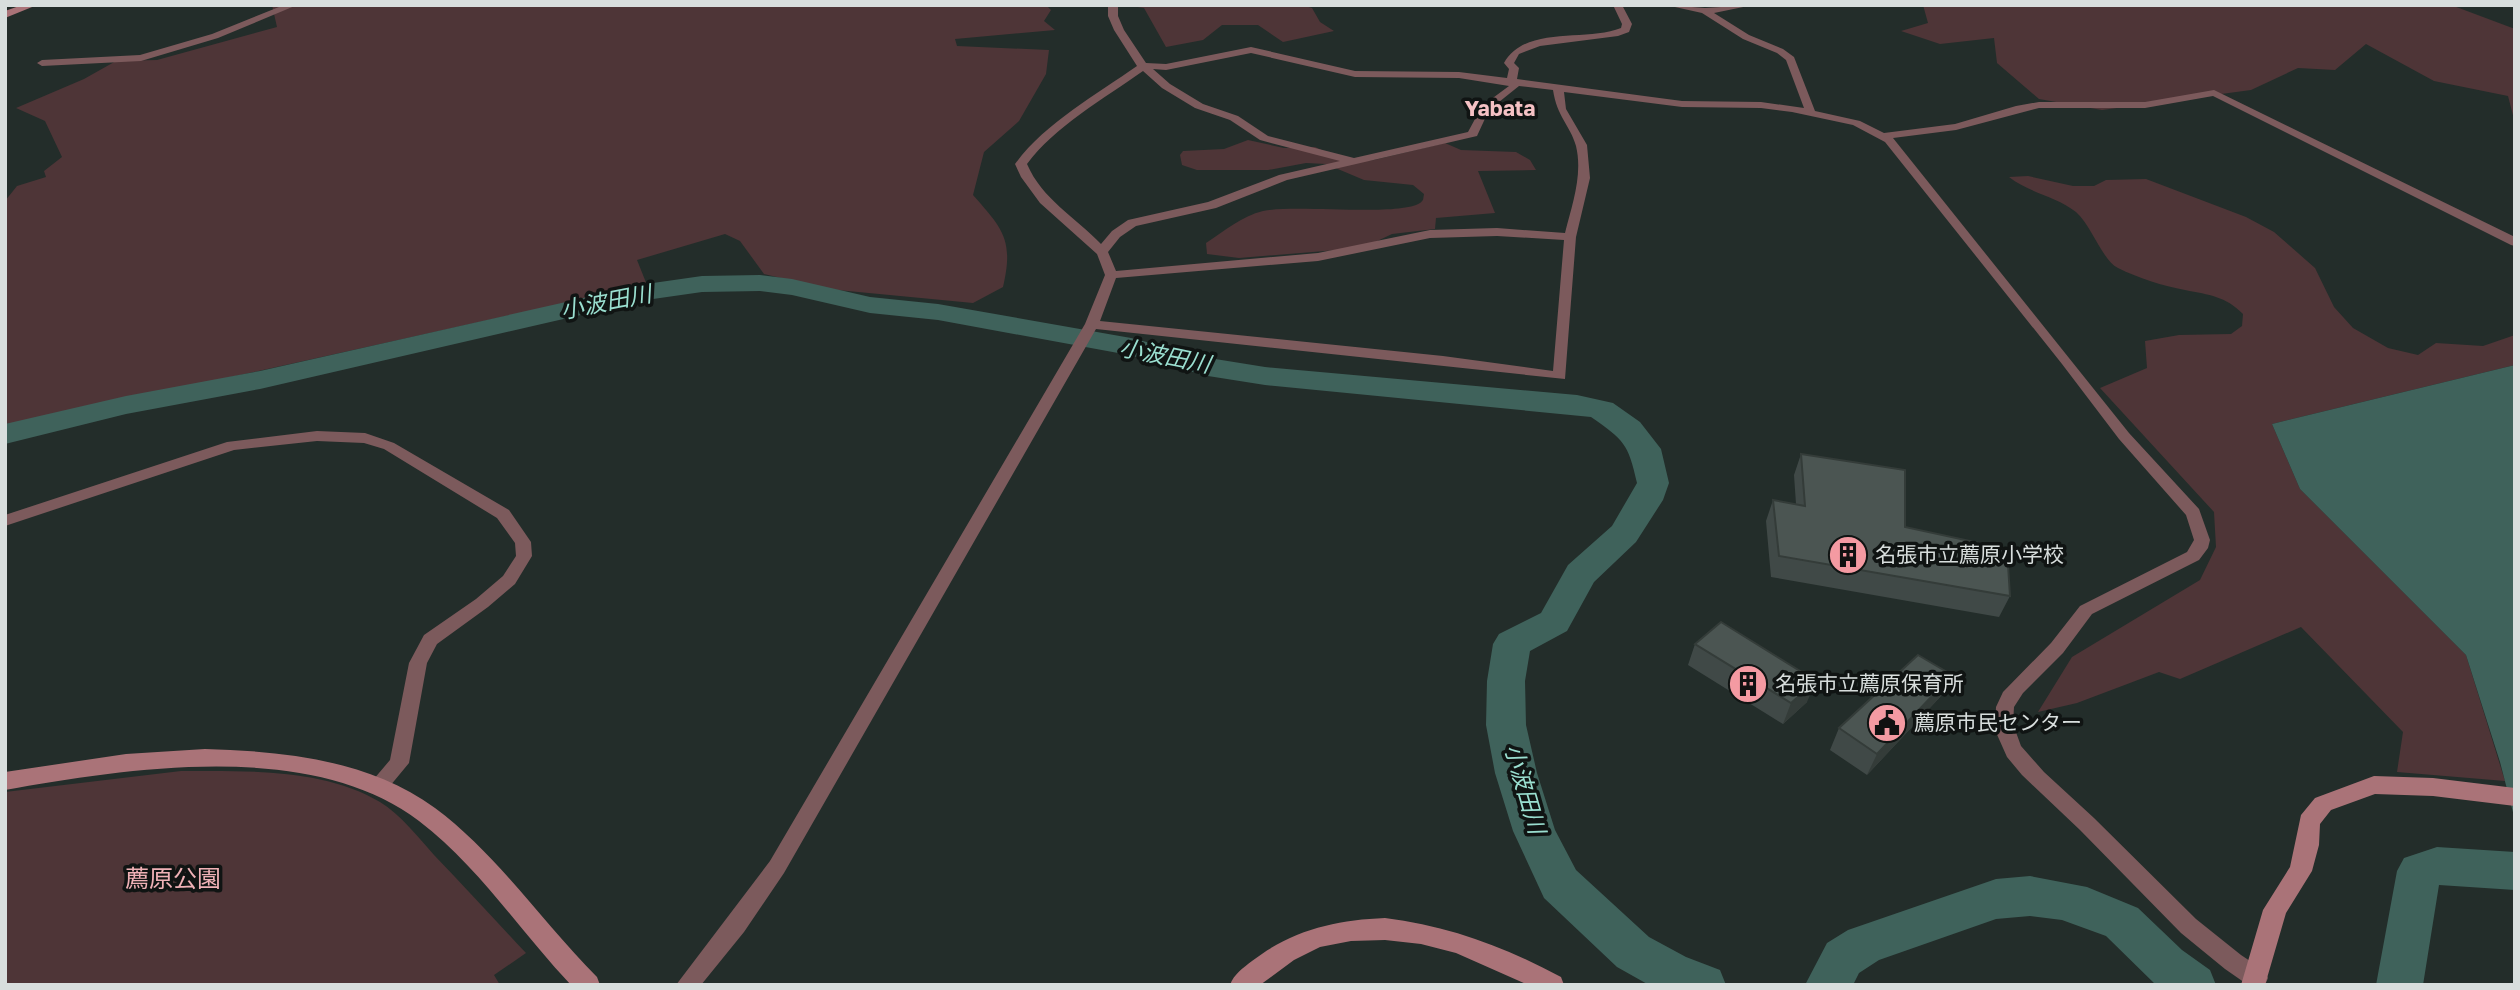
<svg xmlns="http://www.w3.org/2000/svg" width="2520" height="990" font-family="'Golos Text','Noto Sans JP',sans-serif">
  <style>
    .green { fill: #4e3537 }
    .water { fill: #3f625b }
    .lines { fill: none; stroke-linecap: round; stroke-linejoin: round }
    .river { fill: #3f625b; fill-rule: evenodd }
    .street { fill: #7c5a5c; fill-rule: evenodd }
    .secondary { fill: #aa7378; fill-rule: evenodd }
    .wall { fill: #404947 }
    .shaded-wall { fill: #343c39 }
    .building { fill: #4b5552; stroke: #343c39; stroke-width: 2 }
    .labels { text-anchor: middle; stroke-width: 7; stroke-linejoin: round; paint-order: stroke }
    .far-quarter-label { font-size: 21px; font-weight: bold; fill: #f5c1c4; stroke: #101413 }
    .poi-label { font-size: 21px; fill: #d8dedd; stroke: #101413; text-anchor: start }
    .water-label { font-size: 23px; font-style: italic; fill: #9adfd0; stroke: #101413 }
    .near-park-label { font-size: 24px; fill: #efb1b6; stroke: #101413 }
  </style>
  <rect width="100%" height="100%" fill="#232d2a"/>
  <!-- green -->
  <path class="green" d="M272,5H1046L1051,10L1044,21L1055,30L955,39L957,46L1049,50L1046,74L1019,121L984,152L973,195C1003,229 1014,240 1003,287L973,303L827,289L764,274L740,241L725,234L637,260L647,285L5,427V201L17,186L46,177L44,171L62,157L45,121L16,108L84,79L116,61L157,60L277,27Z
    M1124,5H1302L1312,8L1320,22L1334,31L1283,42L1258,25H1222L1203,40L1166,47L1144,8Z
    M1923,5H2451L2515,29V123L2508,96L2434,81L2366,44L2335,70L2298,68L2251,90L2102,110L2039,99L1997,63L1994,38L1940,44L1901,31L1928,23Z
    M1248,140L1284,148L1315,147L1345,161L1354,162L1374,160L1445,143L1461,150L1516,152L1530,160L1536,170L1478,171L1495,213L1436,218L1435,229L1392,234L1371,244L1337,250L1239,258L1207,254L1206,243C1224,231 1242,216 1263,211C1297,204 1397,217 1420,203C1424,200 1423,199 1424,194L1413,185L1364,180L1326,164L1306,163L1268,170H1197L1182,165L1180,155L1183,151L1224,149Z
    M2028,176L2073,186H2094L2106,180L2146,179L2246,217L2274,232L2315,268L2334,307L2353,328L2388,348L2418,355L2436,343L2483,346L2515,335V365L2272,424L2300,489L2466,655L2505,781L2397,772L2403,732L2301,627L2180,679L2159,672L2077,703L2038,712L2072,657L2200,580L2216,547L2214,512L2100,388L2147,368L2145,341L2179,335L2231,334L2242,326L2243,314C2225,296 2210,295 2185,290C2163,286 2138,278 2118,268C2102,260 2092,226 2076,212C2056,196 2029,193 2009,177Z
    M181,771C245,771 323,768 380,802C400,814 419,838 434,855C465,887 495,920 526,953L494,975L500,985H5V792Z"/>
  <!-- water -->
  <path class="water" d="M2515,365V820L2500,762L2466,655L2300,489L2272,424Z"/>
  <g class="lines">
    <!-- river -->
    <path class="river" d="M760,275L792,279L870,297L938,304L1131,338L1209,358L1265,367L1577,395L1613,403L1640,422L1661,449L1669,483L1663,500L1636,542L1594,582L1567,631L1530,651L1525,681L1526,725L1537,773L1555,830L1576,870L1649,937L1686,957L1720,970L1726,985H1649L1617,967L1544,898L1513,831L1495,773L1486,725L1487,681L1493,644L1499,634L1541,613L1568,565L1612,526L1637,483C1628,443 1624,440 1591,417L1265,385L1208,376L1129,355L938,320L870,313L792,295L760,291L702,292L646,300L260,389L126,414L5,444V424L126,396L260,371L646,284L702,276Z
      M2437,847L2515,852V890L2439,885L2423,985H2376L2397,871L2404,858Z
      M2030,876L2087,887L2138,908L2182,950L2210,970L2216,985H2156L2106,936L2062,920L2030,916L1996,919L1879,960L1859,973L1853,985H1805L1827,943L1848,930L1996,879Z"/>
    <!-- street -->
    <path class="street" d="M284,5H297L218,38L141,61L42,66L37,63L42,60L140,55L212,34Z
      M1108,5H1118V16L1124,30L1146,63L1166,64L1251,47L1355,71L1459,72L1507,78L1509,69L1504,63C1525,25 1586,42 1621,28L1622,24L1613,5H1622L1632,24L1629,32L1618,36L1540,46L1519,54L1514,63L1519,68L1517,79L1682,101L1761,102L1804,108L1786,60L1777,53L1743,39L1702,13L1666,5L1705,8L1753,5L1714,13L1749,35L1783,49L1794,57L1815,111L1860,121L1884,133L1955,124L2016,106L2039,102H2145L2214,90L2515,237V246L2511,245L2213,96L2145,108H2039L1956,130L1893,138L2129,433L2199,509L2210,540L2208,548L2199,560L2092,614L2063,653L2023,693L2014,707L2013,724L2021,746L2044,772L2094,818L2196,919L2241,955L2265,971L2268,978L2265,985H2248L2225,969L2181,933L2080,830L2022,775L2007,757L1995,730L1996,707L2003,692L2051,643L2080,606L2187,552L2194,540L2186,515L2119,439L2062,364L1885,142L1853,125L1792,112L1761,108L1682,107L1564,92L1566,109L1587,145L1590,178L1576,237L1565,379L1096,329L784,873L744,932L701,985H676L770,861L1085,324L1105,275L1097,254L1040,203L1021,177L1015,164C1045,123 1096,95 1137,66L1114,30L1108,16ZM1251,53L1355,77L1459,78L1509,86L1482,106L1468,132L1354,158L1268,136L1238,116L1203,104L1170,84L1153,69L1166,70ZM1143,71L1162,88L1195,108L1230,120L1260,140L1340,161L1279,175L1208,202L1128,220L1112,231L1101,244C1075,217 1042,199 1027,164C1054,127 1105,98 1143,71ZM1519,86L1553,90C1557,117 1570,125 1576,146C1583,175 1572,205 1565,233L1497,228L1430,230L1318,253L1116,271L1108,252L1120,237L1136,226L1216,208L1287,180L1477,136L1489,110ZM1497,236L1564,240L1553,371L1443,356L1100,321L1116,278L1318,261L1430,238Z
      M317,431L365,433L394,443L509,510L531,542L532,556L515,584L488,607L437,644L427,663L409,763L385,792L378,794L371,792L368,786L390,760L409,663L424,635L476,599L503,576L516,556L515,543L497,518L384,449L364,443L317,441L234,450L5,526V515L227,442Z"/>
    <!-- secondary -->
    <path class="secondary" d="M22,5H37L5,18V11Z
      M205,749C283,751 370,760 435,808C497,854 542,922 597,977L600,985H571C520,931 479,867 419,821C312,739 129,768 5,790V772L126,754Z
      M2374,776L2433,778L2515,788V806L2433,796L2375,794L2331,810L2320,824L2319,845L2312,871L2286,913L2265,985H2241L2263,910L2290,867L2301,815L2315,798Z
      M1385,918C1449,926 1505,947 1561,977L1564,985H1528L1456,953L1421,944L1385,940L1351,941L1320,947L1294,960L1260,985H1230C1234,974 1243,968 1252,961C1292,930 1336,920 1385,918Z"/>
  </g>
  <!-- wall -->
  <path class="wall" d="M1801,454L1905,527L2010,596L1999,617L1771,577L1766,521L1773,500L1796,504L1794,475Z
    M1695,644L1807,702L1783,724L1688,665Z
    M1941,696L1867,775L1830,750L1839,728Z"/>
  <!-- shaded-wall -->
  <path class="shaded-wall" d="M1952,675L1941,696L1867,775L1877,754Z
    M1816,681L1807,702L1783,724L1791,703Z"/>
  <!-- building -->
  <path class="building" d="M1801,454L1905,470V527L2007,549L2010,596L1779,556L1773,500L1805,506Z
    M1721,622L1816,681L1791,703L1695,644Z
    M1918,655L1952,675L1877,754L1839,728Z"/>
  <!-- icons -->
  <defs>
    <g id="building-disc" transform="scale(2.0125)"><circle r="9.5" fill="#f49aa2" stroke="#101413"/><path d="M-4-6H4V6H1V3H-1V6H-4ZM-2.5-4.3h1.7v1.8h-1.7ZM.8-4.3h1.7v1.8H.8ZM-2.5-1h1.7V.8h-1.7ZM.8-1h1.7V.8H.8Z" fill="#111"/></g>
    <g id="civic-disc" transform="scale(2.0125)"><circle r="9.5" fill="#f49aa2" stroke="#101413"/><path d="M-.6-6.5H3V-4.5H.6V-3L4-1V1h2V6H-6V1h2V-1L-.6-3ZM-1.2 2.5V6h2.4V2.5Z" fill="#111"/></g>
  </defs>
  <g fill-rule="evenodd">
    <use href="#building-disc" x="1848" y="555"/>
    <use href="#building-disc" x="1748" y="684"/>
    <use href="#civic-disc" x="1887" y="723"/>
  </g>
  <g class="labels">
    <!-- far-quarter labels -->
    <g class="far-quarter-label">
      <text x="1500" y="116">Yabata</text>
    </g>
    <!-- poi labels -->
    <g class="poi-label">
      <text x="1875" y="562">名張市立薦原小学校</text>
      <text x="1775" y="691">名張市立薦原保育所</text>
      <text x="1914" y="730">薦原市民センター</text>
    </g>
    <!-- water labels -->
    <g class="water-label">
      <text transform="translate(606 302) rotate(-11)" y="8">小波田川</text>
      <text transform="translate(1165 356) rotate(11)" y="8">小波田川</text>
      <text transform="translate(1525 789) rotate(74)" y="8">小波田川</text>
    </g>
    <!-- near-park labels -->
    <g class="near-park-label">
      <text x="173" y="887">薦原公園</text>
    </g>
  </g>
  <!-- border -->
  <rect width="2520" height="990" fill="none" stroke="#d8dedd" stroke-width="14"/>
</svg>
